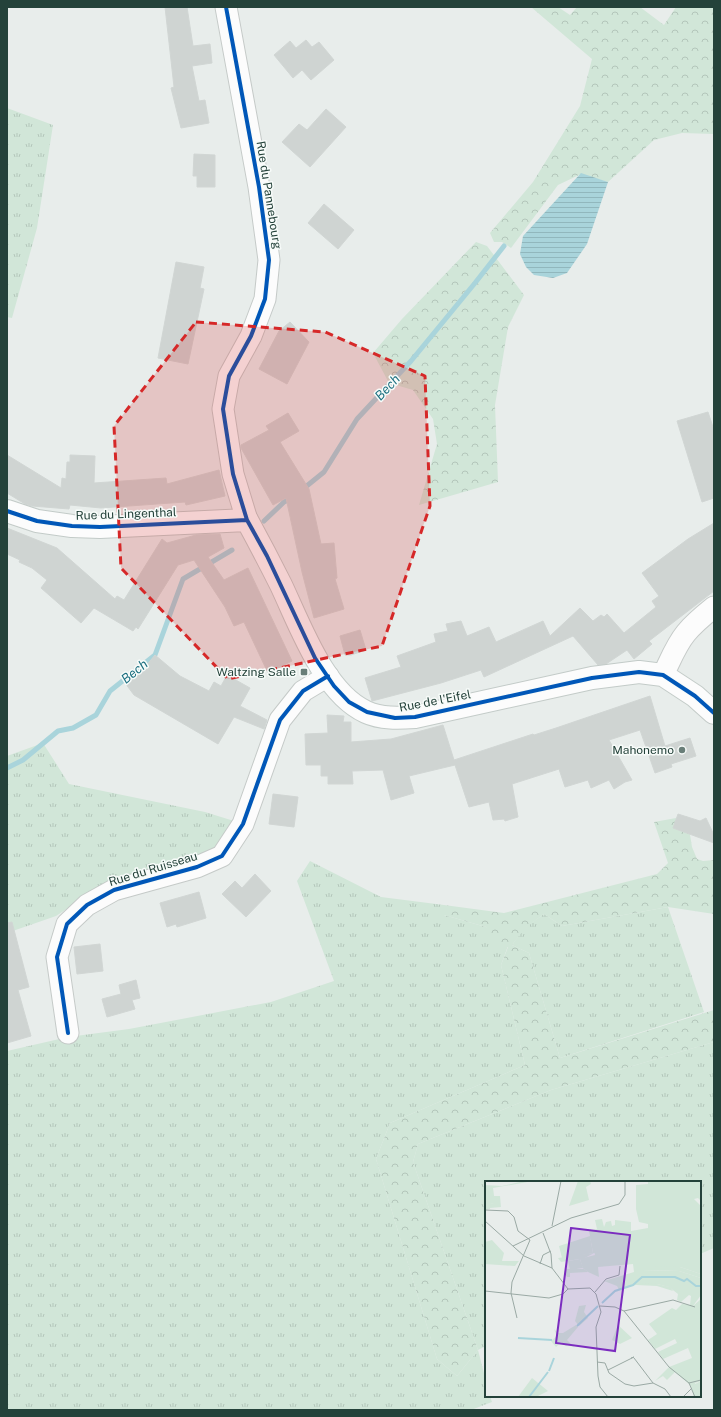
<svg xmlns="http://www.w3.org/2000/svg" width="721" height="1417" font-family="'Public Sans',sans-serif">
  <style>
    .grass { fill: url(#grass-tufts) }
    .forest { fill: url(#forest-crowns) }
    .water { fill: url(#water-rules) }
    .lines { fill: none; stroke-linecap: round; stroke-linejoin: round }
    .stream { stroke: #a9d4db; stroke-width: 5 }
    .building { fill: #cfd4d2; stroke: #d1d6d4 }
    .street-casing { stroke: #c5cac8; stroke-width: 23 }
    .secondary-casing { stroke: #c3cbc8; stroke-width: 24 }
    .street { stroke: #fcfcfc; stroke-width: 21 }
    .secondary { stroke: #fcfcfc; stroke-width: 22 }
    .cycleway-casing { stroke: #f7fbf9; stroke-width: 6 }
    .cycleway { stroke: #0057b8; stroke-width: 4 }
    .marked { fill: #d62828; fill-opacity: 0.2; stroke: #d62828; stroke-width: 3; stroke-dasharray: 8 5; stroke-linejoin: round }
    .poi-dot { fill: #697e78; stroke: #f7fbf9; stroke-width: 1.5 }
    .labels { text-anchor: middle; stroke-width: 3; stroke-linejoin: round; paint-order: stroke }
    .street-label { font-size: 12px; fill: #24423a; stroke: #f7fbf9 }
    .poi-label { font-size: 12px; fill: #24423a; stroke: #f7fbf9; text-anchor: end }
    .water-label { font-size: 13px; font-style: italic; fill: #1c6f80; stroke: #f7fbf9 }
    .inset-river { fill: none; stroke: #a9d4db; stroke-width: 2 }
    .inset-road { fill: none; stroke: #9aa9a4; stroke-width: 1 }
    .view { fill: #7b2cbf; fill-opacity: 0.15; stroke: #7b2cbf; stroke-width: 2 }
    .inset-edge { fill: none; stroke: #24423a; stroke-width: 2 }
  </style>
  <defs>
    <pattern id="grass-tufts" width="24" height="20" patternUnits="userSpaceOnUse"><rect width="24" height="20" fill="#d1e6d8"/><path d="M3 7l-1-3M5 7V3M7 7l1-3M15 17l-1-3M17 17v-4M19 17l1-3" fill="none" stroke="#b3c6ba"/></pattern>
    <pattern id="forest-crowns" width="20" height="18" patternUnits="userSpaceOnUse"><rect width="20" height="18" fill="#d1e6d8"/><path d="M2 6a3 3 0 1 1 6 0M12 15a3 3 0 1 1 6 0" fill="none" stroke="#b3c6ba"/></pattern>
    <pattern id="water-rules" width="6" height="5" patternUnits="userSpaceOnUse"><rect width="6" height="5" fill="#a9d4db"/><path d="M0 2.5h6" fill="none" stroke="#91b7bd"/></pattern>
  </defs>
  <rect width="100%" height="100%" fill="#e8edeb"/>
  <!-- grass -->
  <path class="grass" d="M7,108L53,125L37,228L12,318L7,317Z
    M43,743L69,784L205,812L234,821L218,847L195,862L112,879L56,916L7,933V756Z
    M310,861L381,897L444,905V915L486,927L508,946L501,965L525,1065L390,1123L376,1159L437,1359L457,1376L478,1350L413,1162L418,1144L551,1090L714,1042V1248L700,1254V1182H486V1346L478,1350L486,1381V1396H490L492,1402L471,1410H7V1051L68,1037L129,1029L271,1002L334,981L297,881Z
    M668,907L704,1012L560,1058L529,953L512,945L524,928L544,914L562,926Z"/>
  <!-- forest -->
  <path class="forest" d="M531,7H558L570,15L577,7H640L664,25L676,7H714V134L682,133L654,140L608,182L581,174L558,185L511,248L502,242H494L490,233L533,182L580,106L592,59Z
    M476,242L487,246L524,295L508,327L495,405L498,482L419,505L437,444L433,419L413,390L389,383L373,353L402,319Z
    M687,816L692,847L697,859L703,861L714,860V914L668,907L562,926L544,914L525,928L512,945L529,953L560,1058L714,1010V1042L551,1090L418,1144L413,1162L478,1350L457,1376L437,1359L376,1159L390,1123L525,1065L501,965L508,947H494L486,927L444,915V905L504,913L657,874L668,863L654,822Z"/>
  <!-- water -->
  <path class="water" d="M581,173L608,182L587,244L567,273L553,278L534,275L526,267L520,254L523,236Z"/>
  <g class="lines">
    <!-- stream -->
    <path class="stream" d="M303,489L324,472L357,419L411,361L475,283L504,246
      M264,521L284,502L292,498
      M7,768L23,760L58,731L73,728L96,715L110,691L155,655L183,579L232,550"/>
  </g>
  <!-- building -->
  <path class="building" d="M165,7H187L193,46L210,44L212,63L192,66L199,101L205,100L209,123L181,128L171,88L174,87Z
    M306,40L312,47L319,42L334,60L311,80L302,70L293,78L274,55L290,41L296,48Z
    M326,109L346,127L310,167L282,142L299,124L307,130Z
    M194,154L215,155V187H197V176H193Z
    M324,204L354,230L338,249L308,223Z
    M176,262L204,267L200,288L204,289L188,364L158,358Z
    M290,322L309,342L287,384L259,369L279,331Z
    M708,412L714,430V498L702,502L677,421Z
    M288,413L299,431L280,442L309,489L321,544L334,543L337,578L335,579L344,609L314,618L302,572L286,498L273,505L241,448V445L269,430L266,426Z
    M7,455L61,488L62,478L66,479L67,462H70V455L95,456L94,483L166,478L167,484L219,470L225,496L186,505L185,502L101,508L70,505L69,509L32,506L25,504L7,493Z
    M714,523V591L649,641L652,644L634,659L627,650L606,664L598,665L573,636L484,677L481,670L441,683L372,701L365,678L401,667L397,656L436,642L434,634L448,631L446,624L461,621L467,636L489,627L496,642L543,621L550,636L580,608L593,621L601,615L604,617L607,614L624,633L656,607L652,601L659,596L642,573L688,539Z
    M7,528L57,548L115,599L117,596L124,600L162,539L167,543L196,535L220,534L224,548L208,557L224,580L248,568L292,661L268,673L244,622L234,626L225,607L194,560L178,565L138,629L136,627L133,631L94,608L81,623L41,588L47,580L32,568L19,562L20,560L7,554Z
    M360,630L366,650L351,655H345L340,636Z
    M155,655L180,676L209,691L214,682L221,686L227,675L250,688L240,706L267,720L264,729L234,717L218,744L134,695L125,683L145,667Z
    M650,696L665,746L690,738L696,756L671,764L672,767L655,773L640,730L609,740L632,780L625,782L614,789L609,780L591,788L588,780L565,787L559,769L512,784L518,817L505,821L504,819L493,820L489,802L469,807L455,765L409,776L414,793L391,800L383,770L352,771L353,784H328V776H321V765H306L305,734L328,733L327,715L344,716L343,722H351V742L391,739L443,725L454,760L533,734L534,735L556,728Z
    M273,794L298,797L294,827L269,824Z
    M678,814L700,821L706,818L714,835V843L673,828Z
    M255,874L271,891L246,917L222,894L235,881L242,888Z
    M199,892L206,918L177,927L176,924L167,927L160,903Z
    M12,922L29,987L18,990L31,1036L7,1043V923Z
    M100,944L103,971L77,974L74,947Z
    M136,980L140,998L132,1000L135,1009L107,1017L102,999L121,994L119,985Z"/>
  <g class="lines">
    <!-- street casing -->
    <g class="street-casing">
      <path id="street" d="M226,7L259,187L269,260L265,299L251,336L229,376L223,409L233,474L247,520
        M663,675C670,661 676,645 686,633C694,623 704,615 714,607
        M68,1033L57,957L67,924L87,905L114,890L197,867L222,856L243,824L280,720L303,691L328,676"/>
    </g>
    <!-- secondary casing -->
    <g class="secondary-casing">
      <path id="secondary" d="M7,511L37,521L72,526L100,527L247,520C259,542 270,563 281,585C300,625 324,693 366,712C381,719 399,718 415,717L592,678L639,672L663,675L695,696L714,713"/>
    </g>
    <!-- street -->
    <use href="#street" class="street"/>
    <!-- secondary -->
    <use href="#secondary" class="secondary"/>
    <!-- cycleway casing -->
    <g class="cycleway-casing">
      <path id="cycleway" d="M226,7L259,187L269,260L265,299L251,336L229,376L223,409L233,474L247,520L267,556L315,658L334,686L349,702L367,712L395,718L415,717L592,678L639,672L663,675L695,696L714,713
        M7,511L37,521L72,526L100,527L247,520
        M68,1033L57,957L67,924L87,905L114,890L197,867L222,856L243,824L280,720L303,691L328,676"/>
    </g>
    <!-- cycleway -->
    <use href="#cycleway" class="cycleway"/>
  </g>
  <!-- marked area -->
  <path class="marked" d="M196,322L325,332L425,376L430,506L382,646L228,679L121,568L114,426Z"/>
  <!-- markers -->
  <g class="poi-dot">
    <rect x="300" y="668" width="8" height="8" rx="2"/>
    <circle cx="682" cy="750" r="4"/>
  </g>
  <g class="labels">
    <!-- street labels -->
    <g class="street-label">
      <text transform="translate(269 195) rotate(81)" y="4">Rue du Pannebourg</text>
      <text transform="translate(126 514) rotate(-2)" y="4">Rue du Lingenthal</text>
      <text transform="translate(435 701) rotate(-11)" y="4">Rue de l'Eifel</text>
      <text transform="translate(153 869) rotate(-17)" y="4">Rue du Ruisseau</text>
    </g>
    <!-- poi labels -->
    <g class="poi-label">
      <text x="296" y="676">Waltzing Salle</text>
      <text x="674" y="754">Mahonemo</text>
    </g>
    <!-- water labels -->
    <g class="water-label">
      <text transform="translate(387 387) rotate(-47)" y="5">Bech</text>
      <text transform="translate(134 671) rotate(-39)" y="5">Bech</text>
    </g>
  </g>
  <!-- overview -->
  <g transform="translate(485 1181)">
    <rect width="216" height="216" fill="#e8edeb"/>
    <path d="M39,0H48L8,7L10,22L5,23V28L0,29V4L17,5ZM93,0H105L106,3L101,6L104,19L84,25ZM163,0H216V20L213,17L209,18L216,25V93L195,86L158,89L194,90L216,97V114L208,125L216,118V200L210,202L212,216H209L205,204L190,191L182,199L178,195L170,200L184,186L207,177L203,167L178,178L173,171L192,162L190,158L170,168L163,159L172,153L164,143L187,127L191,129L197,123L205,124L206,115L204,114L196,121L192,119L193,113L184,106L172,103H148L134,109L132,105L119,100L149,91L148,83L113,86L114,96L103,91L98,87V77L110,74L105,55L108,72L79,78L77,77L74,65L105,55L104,50L112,48L110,39L117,38L119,46L121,41L126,40L127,45L130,44V39L146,41V50L163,47V43L154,41L151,28V4L163,3ZM7,59L19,72L17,80H34L30,85L0,83V61ZM95,78L98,87L85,89L83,80ZM133,144L147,157L135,163L127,159Z" fill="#d1e6d8"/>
    <path d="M107,53L111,71L98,78V87L103,91L85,92V96H82L79,91L81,88H98L95,78L76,81L73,77L108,72L105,55ZM166,85L195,86L216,93V97L194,90L157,89ZM152,102L172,103L185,106L188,110L172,105L151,104L139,107ZM101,124L99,131L103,137L94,145L90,140L94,125ZM91,144L93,146L82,159L90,167L84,163L81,165L76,161L71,166L66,160L72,155L69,148L73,152H78ZM47,197L63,210L51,216H33Z" fill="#d1e6d8"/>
    <path d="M9,15H15L16,26L5,27L4,23L9,22Z" fill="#d1e6d8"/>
    <path d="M216,200V216H212L208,204Z" fill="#d1e6d8"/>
    <path class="inset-river" d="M117,122L130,110L148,104L157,96H190L199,100L202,98L211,105H216M92,145L113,125M33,157L67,159M64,190L69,177M44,216L63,191"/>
    <path class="inset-road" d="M0,29L23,30L29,36L33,50L45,59M0,40L39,75L67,87M67,45L76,0M58,52L66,73L67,87L83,108M28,65L86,37L134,23L140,14V0M55,83L58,74L66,70M83,108L105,107L111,113L116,131L111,146L113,195L115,206L123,216M0,110L64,117L78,113L83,108M110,111L121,98L134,94L135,85M115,125L130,126L139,130L184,186L204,202L210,216M139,130L188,119L210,126M32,137L26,112L27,101L45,59M149,177L168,202M112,181L120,182L124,192L140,203L149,205L168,202L180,208L186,216M123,189L149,176L146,177M204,202L216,199M198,216L207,207"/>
    <path class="view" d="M86,47L145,54L130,170L71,162Z"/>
    <rect width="216" height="216" class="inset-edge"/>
  </g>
  <!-- border -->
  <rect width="721" height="1417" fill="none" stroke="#24423a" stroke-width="16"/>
</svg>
